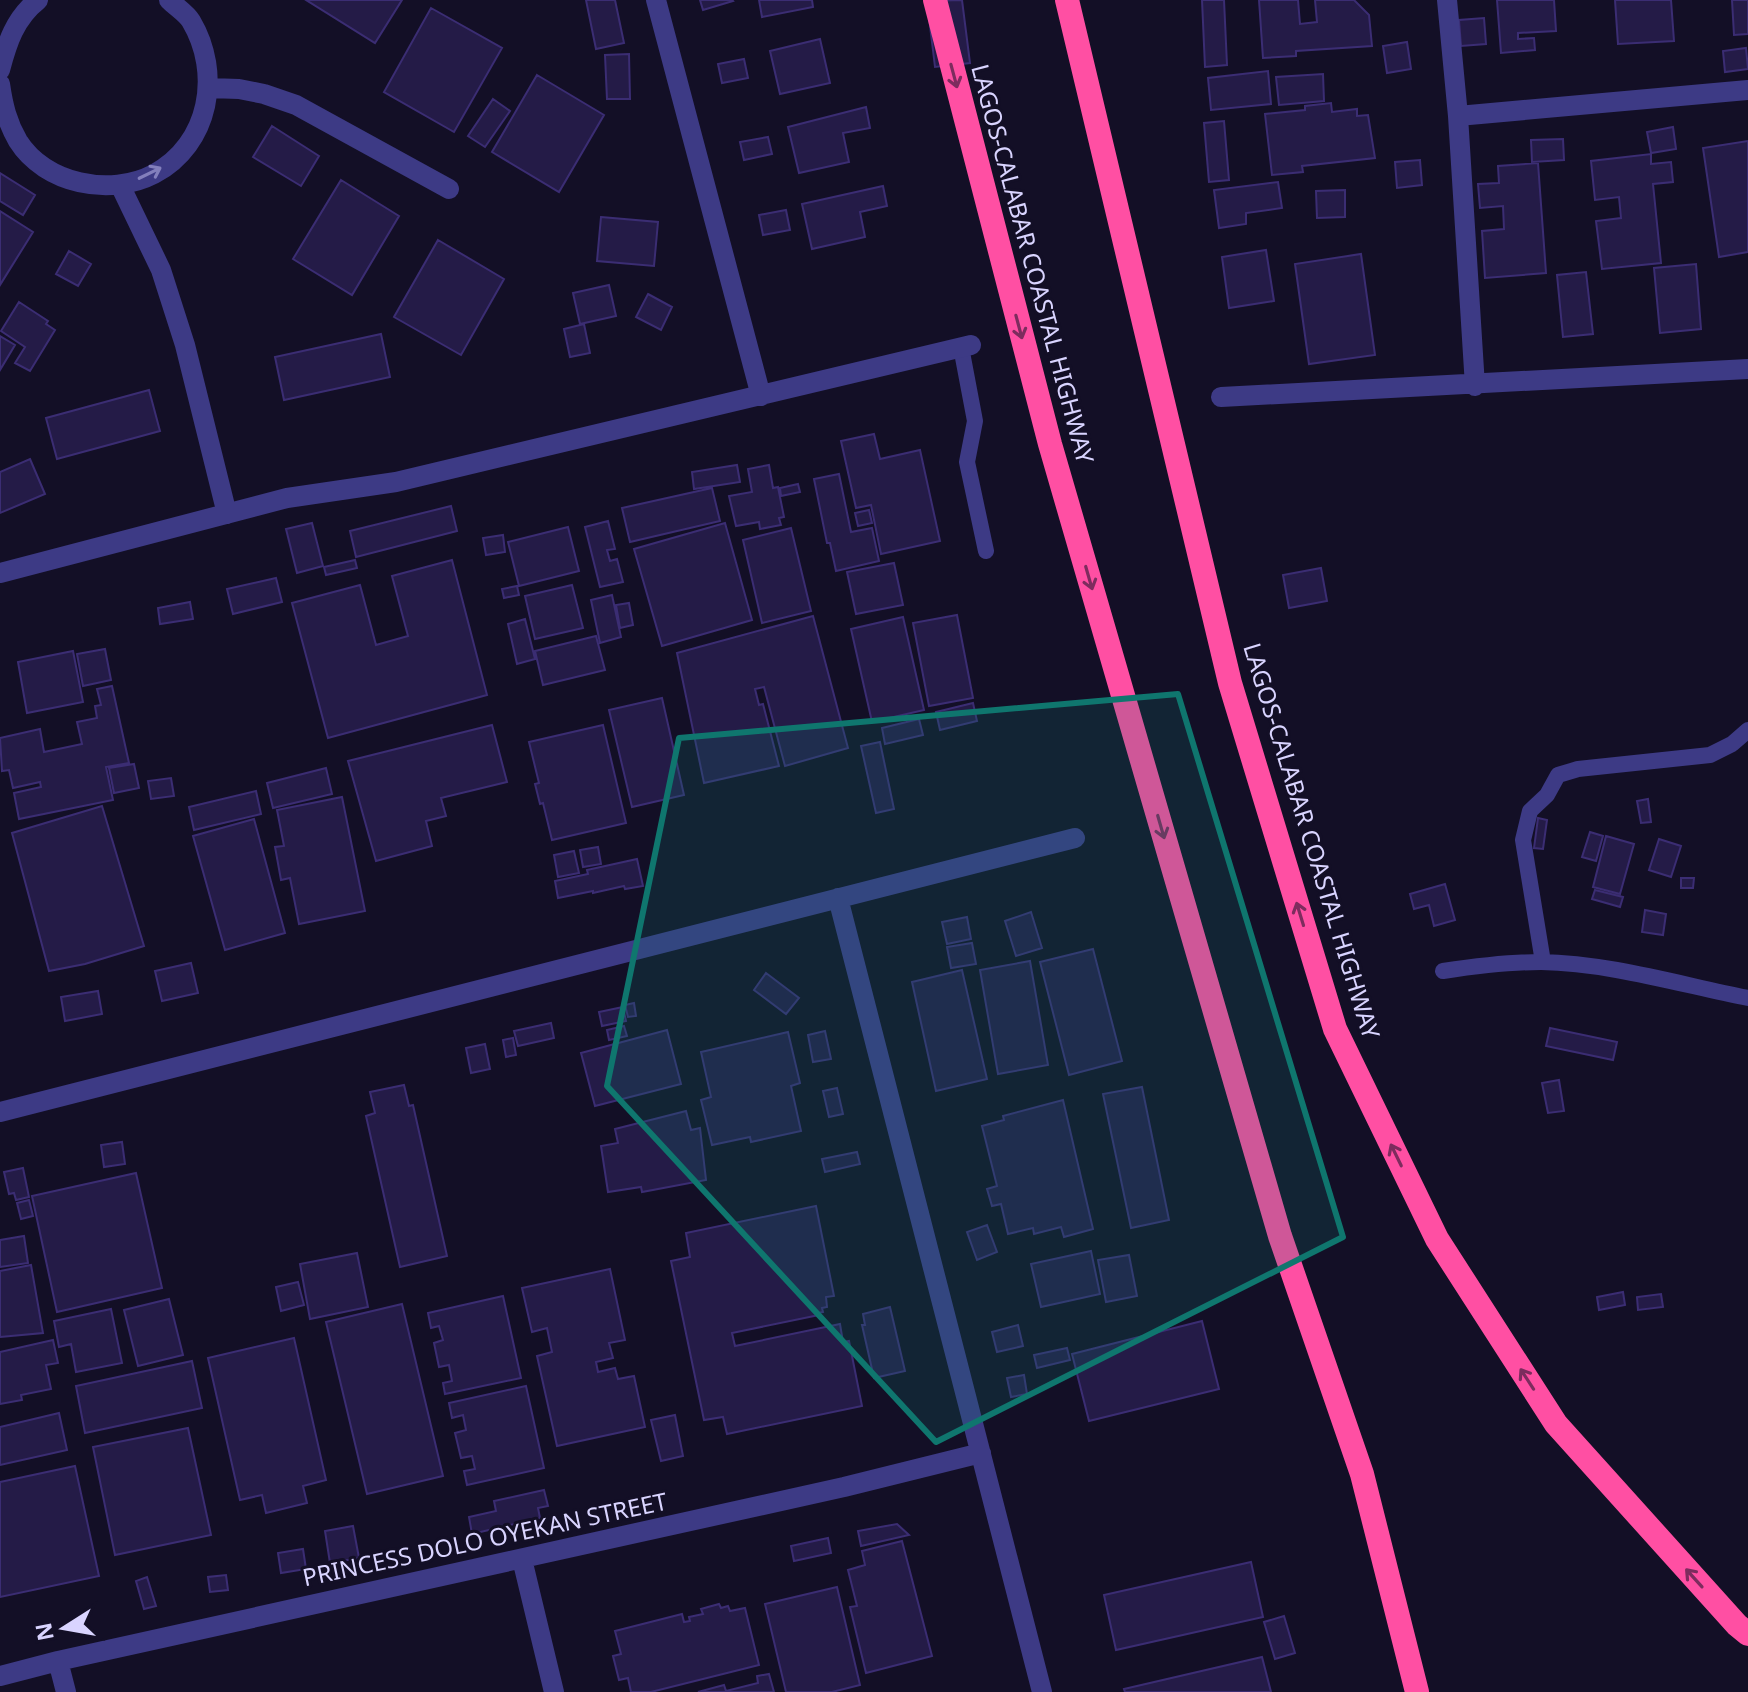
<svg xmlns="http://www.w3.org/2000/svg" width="1748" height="1692" font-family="'Noto Sans',sans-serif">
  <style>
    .building { fill: #241b47; stroke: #3b2d73; stroke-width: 2 }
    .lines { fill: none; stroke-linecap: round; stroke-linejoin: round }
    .lane { stroke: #3d3a85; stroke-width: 16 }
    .street { stroke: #3d3a85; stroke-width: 20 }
    .highway { stroke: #ff4fa3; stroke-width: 24 }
    .oneway { stroke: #7d2c5e }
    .oneway2 { stroke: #837fbc }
    .marked { fill: #0f766e; fill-opacity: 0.2; stroke: #0f766e; stroke-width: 6; stroke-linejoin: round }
    .labels { text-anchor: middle; stroke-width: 6; stroke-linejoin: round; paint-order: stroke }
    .street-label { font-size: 24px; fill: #d9d4ff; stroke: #130f26 }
  </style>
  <rect width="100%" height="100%" fill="#130f26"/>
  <!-- building -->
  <path class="building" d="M306,0H402L375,43Z
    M586,0H615L624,43L596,49Z
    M700,0H732L733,1L703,10Z
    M759,0H812L813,7L762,17Z
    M962,0L970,63L935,67L927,1Z
    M1202,0H1224L1227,65L1205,67Z
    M1259,0H1298L1300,24L1317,22L1315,0H1354L1369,15L1372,46L1296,51V56L1263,58Z
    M1497,0H1554L1556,31L1518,33V39L1534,38L1535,50L1501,53Z
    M1615,0H1671L1674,41L1618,44Z
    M1732,0H1748V34L1734,35Z
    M431,8L502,48L454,132L384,92Z
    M1484,18L1486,44L1461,46L1459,20Z
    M820,39L830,83L780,94L770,51Z
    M1407,42L1411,69L1387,73L1383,46Z
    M1746,48L1748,69L1725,72L1723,51Z
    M629,54L630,99H607L605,55Z
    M744,59L748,78L722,83L718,64Z
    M1268,71L1271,104L1211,110L1208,78Z
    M1323,74L1324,101L1279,105L1276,77Z
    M537,75L604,115L559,192L492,152Z
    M493,99L510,111L485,147L468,136Z
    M1331,103L1332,112L1357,109V116L1368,115L1375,158L1302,166L1303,172L1272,175L1265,114L1305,110V106Z
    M866,107L870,128L843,133L849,162L799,173L788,127Z
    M1224,121L1229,180L1209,182L1204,123Z
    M272,126L319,156L301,186L253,157Z
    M1673,127L1676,149L1651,153L1647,132Z
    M768,137L772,154L744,160L740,142Z
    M1563,139L1564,160L1532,162L1531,140Z
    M1748,141V252L1719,257L1703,148Z
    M1651,154V164L1671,162L1673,182L1653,184L1661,263L1602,269L1596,221L1621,218L1619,197L1595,200L1591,161Z
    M1420,160L1422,185L1397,188L1395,162Z
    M1538,163L1546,273L1485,278L1482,231L1504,229L1503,206L1480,208L1478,184L1499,183L1498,166Z
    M0,173L35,195L23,215L0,201Z
    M341,180L399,216L352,295L293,259Z
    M1278,182L1282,208L1246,213V224L1219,228L1214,190Z
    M883,186L887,206L860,212L865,237L812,249L802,204Z
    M1345,190V217L1317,218L1316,191Z
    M786,210L790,230L763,235L759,215Z
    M0,211L33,232L0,285Z
    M601,217L658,222L654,266L597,261Z
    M438,240L504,279L461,355L394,317Z
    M1266,250L1274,301L1229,308L1222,257Z
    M69,251L91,264L78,286L56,274Z
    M1361,254L1375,355L1309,364L1295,264Z
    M1696,264L1701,329L1660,333L1654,268Z
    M1586,272L1593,334L1563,337L1557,275Z
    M609,285L616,316L580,324L573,293Z
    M648,294L672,307L661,330L636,317Z
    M19,302L48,321L46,324L55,330L30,371L15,363L25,347L1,331Z
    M584,324L590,353L570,357L564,329Z
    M381,334L390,377L284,400L275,357Z
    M0,336L15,345L0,370Z
    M149,390L160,431L57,459L46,418Z
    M874,434L880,459L920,450L940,541L881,554L871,505L856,508L841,441Z
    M30,459L45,494L0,513V472Z
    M737,465L740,482L694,489L692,472Z
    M769,465L773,488L778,487L784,517L779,518L781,525L760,529L759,522L736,526L729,496L752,492L748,469Z
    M839,474L851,532L872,528L879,561L836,571L830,543H827L814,479Z
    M798,484L800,492L781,496L780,488Z
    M712,488L720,521L630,542L622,508Z
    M451,506L457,531L356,557L350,531Z
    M869,510L872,523L858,526L855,513Z
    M608,521L615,549L607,550L610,561L617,559L623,582L600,587L585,527Z
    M312,523L323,566L297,573L286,529Z
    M725,523L752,620L662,646L634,549Z
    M568,527L579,571L519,586L508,542Z
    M791,528L811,611L762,623L743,540Z
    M503,535L505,552L486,555L483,538Z
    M355,560L357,568L326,575L324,567Z
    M452,560L487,695L328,738L292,603L360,585L376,645L408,636L392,576Z
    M894,563L903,605L856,614L847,572Z
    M1321,568L1327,601L1289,608L1283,575Z
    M276,578L282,602L233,614L227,589Z
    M572,585L583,628L535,639L525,596Z
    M517,586L519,595L504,598L502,589Z
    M612,595L621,637L600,643L591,600Z
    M190,602L193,619L160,624L158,608Z
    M629,603L633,625L620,628L616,605Z
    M957,615L973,698L929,706L913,623Z
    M813,616L848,748L785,766L764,687L755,689L759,705L763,704L779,766L704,783L677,653Z
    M903,617L924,710L872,722L851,629Z
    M525,619L535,659L517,664L508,624Z
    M596,636L605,670L543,685L535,651Z
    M105,649L111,680L83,686L77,654Z
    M73,651L83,702L27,713L18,662Z
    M112,686L129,763L106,767L113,800L19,819L14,793L41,787L40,782L13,788L9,770L2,771L0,738L40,729L44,752L82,744L77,722L97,718L95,706L101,705L97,689Z
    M662,698L684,795L632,807L609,710Z
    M973,703L977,721L940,730L936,712Z
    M919,719L923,735L885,744L882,728Z
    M492,725L507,782L441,798L446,816L426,821L432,846L376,861L348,761Z
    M603,725L626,823L552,840L543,803L540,804L535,784L539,783L529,742Z
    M880,742L894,809L876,813L861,746Z
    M134,764L139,788L114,793L109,768Z
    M326,768L332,794L273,808L267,783Z
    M171,778L174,796L151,799L148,781Z
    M256,791L261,814L194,830L189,807Z
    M342,797L365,911L299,924L290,878L281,880L275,847L284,846L277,810Z
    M1648,799L1651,822L1641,823L1637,801Z
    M102,806L144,946L85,964L49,971L12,833Z
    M1538,818L1547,820L1543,849L1534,848Z
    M254,819L285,933L225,950L193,836Z
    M1590,832L1603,836L1596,861L1582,857Z
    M1606,836L1634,844L1620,894L1593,887Z
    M1659,839L1681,846L1671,877L1649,870Z
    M598,847L601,864L583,867L580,850Z
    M574,851L579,873L558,877L554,855Z
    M637,859L643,886L625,889L624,886L593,893V891L558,898L555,881L588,874L587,870Z
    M1681,878H1694L1693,888H1681Z
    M1445,884L1455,920L1434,926L1429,905L1414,909L1410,894Z
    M1595,890L1623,897L1620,907L1592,899Z
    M1645,910L1666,914L1663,935L1642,932Z
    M1031,912L1042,948L1016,956L1005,921Z
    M967,917L971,939L947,944L942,922Z
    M972,943L976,964L951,968L947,947Z
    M1093,949L1122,1061L1069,1075L1040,962Z
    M1030,961L1048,1065L998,1074L980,970Z
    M191,963L198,993L162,1001L155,971Z
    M962,970L987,1079L936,1091L912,982Z
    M766,973L799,998L786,1014L754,990Z
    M98,991L102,1014L65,1021L61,997Z
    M634,1003L636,1016L628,1017L625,1005Z
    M623,1007L626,1021L602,1026L599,1012Z
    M551,1023L554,1038L518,1046L514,1031Z
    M624,1026L627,1036L609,1040L607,1030Z
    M1550,1028L1617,1042L1613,1060L1546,1046Z
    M667,1030L681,1084L595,1106L581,1053Z
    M825,1031L831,1059L813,1062L808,1035Z
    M788,1032L800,1083L791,1086L801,1131L751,1142L750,1137L712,1145L701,1100L711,1097L701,1052Z
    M513,1038L516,1055L506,1057L503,1040Z
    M485,1044L490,1069L471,1073L466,1048Z
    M1559,1080L1564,1111L1548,1113L1542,1083Z
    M404,1085L409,1106L413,1105L447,1256L400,1267L366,1116L375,1113L370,1092Z
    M1142,1087L1169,1220L1131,1228L1103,1094Z
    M837,1088L843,1114L829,1117L823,1091Z
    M1063,1100L1093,1229L1064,1237L1061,1227L1034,1234L1033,1228L1008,1234L1001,1204L992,1206L987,1189L997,1186L982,1126L1004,1120L1003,1116Z
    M686,1111L691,1130L700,1128L706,1180L642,1192L641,1187L608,1192L601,1146L618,1143L615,1129Z
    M122,1142L125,1164L104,1167L101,1145Z
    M857,1152L860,1164L825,1172L822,1159Z
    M23,1168L29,1197L16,1200L14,1193L9,1194L4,1172Z
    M136,1173L162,1288L57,1312L32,1196Z
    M29,1200L33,1216L21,1219L17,1203Z
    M816,1206L834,1296L826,1297L827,1307L822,1308L823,1312L818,1313L819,1315L732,1333L735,1346L840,1324L843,1342L849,1341L862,1406L727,1434L723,1417L704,1420L671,1261L690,1257L686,1233Z
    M987,1225L997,1252L977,1260L967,1232Z
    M24,1236L28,1263L0,1267V1240Z
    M1091,1251L1100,1294L1041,1307L1031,1264Z
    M357,1253L368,1307L310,1319L300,1264Z
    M1129,1255L1137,1296L1106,1302L1098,1260Z
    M31,1265L43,1333L0,1337V1271Z
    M610,1269L625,1340L609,1343L613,1358L596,1362L598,1372L615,1368L618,1379L634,1376L645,1427L557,1446L537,1356L552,1352L547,1328L532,1332L522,1288Z
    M298,1282L304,1305L281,1311L276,1287Z
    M1623,1292L1625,1305L1599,1310L1597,1297Z
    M1661,1294L1663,1307L1638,1310L1637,1297Z
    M503,1296L521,1378L445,1394L443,1383L452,1381L449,1365L439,1367L434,1343L443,1340L439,1326L431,1328L428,1313Z
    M169,1299L183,1355L138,1366L124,1310Z
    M402,1304L443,1476L367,1494L326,1322Z
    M890,1307L905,1371L874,1378L862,1325H865L863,1314Z
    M111,1309L122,1363L76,1372L71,1344L59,1347L54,1321Z
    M1202,1321L1219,1389L1089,1421L1072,1354Z
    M1018,1325L1023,1346L997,1352L992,1332Z
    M294,1338L326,1480L303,1486L307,1503L266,1513L262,1495L240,1500L208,1358Z
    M53,1340L58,1363L46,1365L51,1389L21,1395L22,1400L0,1404V1352Z
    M1067,1348L1070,1360L1037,1368L1034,1355Z
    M192,1361L202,1408L85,1433L76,1386Z
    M1024,1375L1027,1394L1011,1397L1007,1378Z
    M526,1386L544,1468L467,1485L464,1471L475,1469L472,1456L461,1458L455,1433L466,1430L463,1415L452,1418L449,1403Z
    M59,1413L67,1450L0,1465V1427Z
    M675,1415L683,1456L661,1461L651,1420Z
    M188,1428L211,1535L115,1555L93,1447Z
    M75,1466L99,1576L0,1597V1482Z
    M544,1490L548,1506L538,1508L540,1518L472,1534L469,1517L496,1511L494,1501Z
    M897,1524L909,1535L861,1546L858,1531Z
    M353,1526L359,1558L330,1563L325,1531Z
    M828,1538L831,1553L794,1561L791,1546Z
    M902,1541L932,1656L866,1673L850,1607L857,1606L848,1570L865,1565L862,1551Z
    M303,1549L306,1569L281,1573L278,1553Z
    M1251,1562L1263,1617L1116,1650L1104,1595Z
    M226,1575L228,1590L210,1592L208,1577Z
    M147,1577L156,1606L144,1609L136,1581Z
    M837,1587L860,1685L832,1692H786L765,1604Z
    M719,1604L721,1608L728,1606L730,1611L745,1608L759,1665L651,1692H631L628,1678L619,1680L613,1656L621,1654L615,1631L682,1614L684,1622L690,1621L689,1617L703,1614L701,1609Z
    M1284,1616L1295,1653L1275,1659L1264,1622Z
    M1262,1657L1271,1692H1125L1124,1689Z
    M769,1674L774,1692H698L724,1685L726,1691L758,1683L757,1676Z"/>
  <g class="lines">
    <!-- lane -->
    <path class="lane" d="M961,347L975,421L967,462L986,551
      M1543,962L1523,840L1530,811L1547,795L1558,775L1578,769L1710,755L1732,744L1748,730
      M1443,971C1476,966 1507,962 1541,962C1609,963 1682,985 1748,998"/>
    <!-- street -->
    <path class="street" d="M656,0L761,396
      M1447,0L1458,116L1475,386
      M0,70C7,43 15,18 38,0
      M0,84C3,105 7,122 18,141C45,184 110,197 154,174C210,144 222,73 191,21C186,13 176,7 169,0
      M209,88L239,89L264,94L296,105L449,189
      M1458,116L1748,90
      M120,185L161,270L185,345L227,514
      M1221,397L1748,369
      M0,573L287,498L396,482L971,345
      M838,898L1042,1692
      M0,1112L1075,838
      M522,1559L554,1692
      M58,1661L66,1692
      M0,1676L58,1661L844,1487L981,1453"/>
    <!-- highway -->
    <path class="highway" d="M935,0L1050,444L1280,1236L1362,1474L1417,1692
      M1067,0L1230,683L1335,1029L1437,1239L1556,1424L1737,1625L1748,1634"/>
  </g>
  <!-- one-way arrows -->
  <defs><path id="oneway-shaft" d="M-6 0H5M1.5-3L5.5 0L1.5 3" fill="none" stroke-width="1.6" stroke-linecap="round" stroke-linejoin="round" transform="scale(2)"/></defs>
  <g class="oneway">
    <use href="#oneway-shaft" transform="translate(954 76) rotate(75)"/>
    <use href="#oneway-shaft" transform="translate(1019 327) rotate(75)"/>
    <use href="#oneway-shaft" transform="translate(1089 578) rotate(74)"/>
    <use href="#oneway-shaft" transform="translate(1161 827) rotate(74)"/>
    <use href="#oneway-shaft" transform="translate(1300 914) rotate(-107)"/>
    <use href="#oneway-shaft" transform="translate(1396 1155) rotate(-116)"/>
    <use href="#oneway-shaft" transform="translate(1527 1379) rotate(-123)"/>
    <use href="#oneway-shaft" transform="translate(1694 1578) rotate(-132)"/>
  </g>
  <use class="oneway2" href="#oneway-shaft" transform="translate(150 173) rotate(-26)"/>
  <!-- marked area -->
  <path class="marked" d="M1178,694L1343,1237L936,1442L607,1086L679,738Z"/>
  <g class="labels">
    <!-- street labels -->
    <g class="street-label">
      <text transform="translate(1032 264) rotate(75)" y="8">LAGOS-CALABAR COASTAL HIGHWAY</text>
      <text transform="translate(1311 841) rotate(73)" y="8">LAGOS-CALABAR COASTAL HIGHWAY</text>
      <text transform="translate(485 1540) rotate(-12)" y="8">PRINCESS DOLO OYEKAN STREET</text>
    </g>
  </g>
  <!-- north arrow -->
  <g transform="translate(64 1628) rotate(259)" stroke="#130f26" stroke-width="6" paint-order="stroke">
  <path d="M0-6L14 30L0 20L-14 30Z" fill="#d9d4ff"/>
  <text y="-12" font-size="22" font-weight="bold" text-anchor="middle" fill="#d9d4ff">N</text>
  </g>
</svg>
